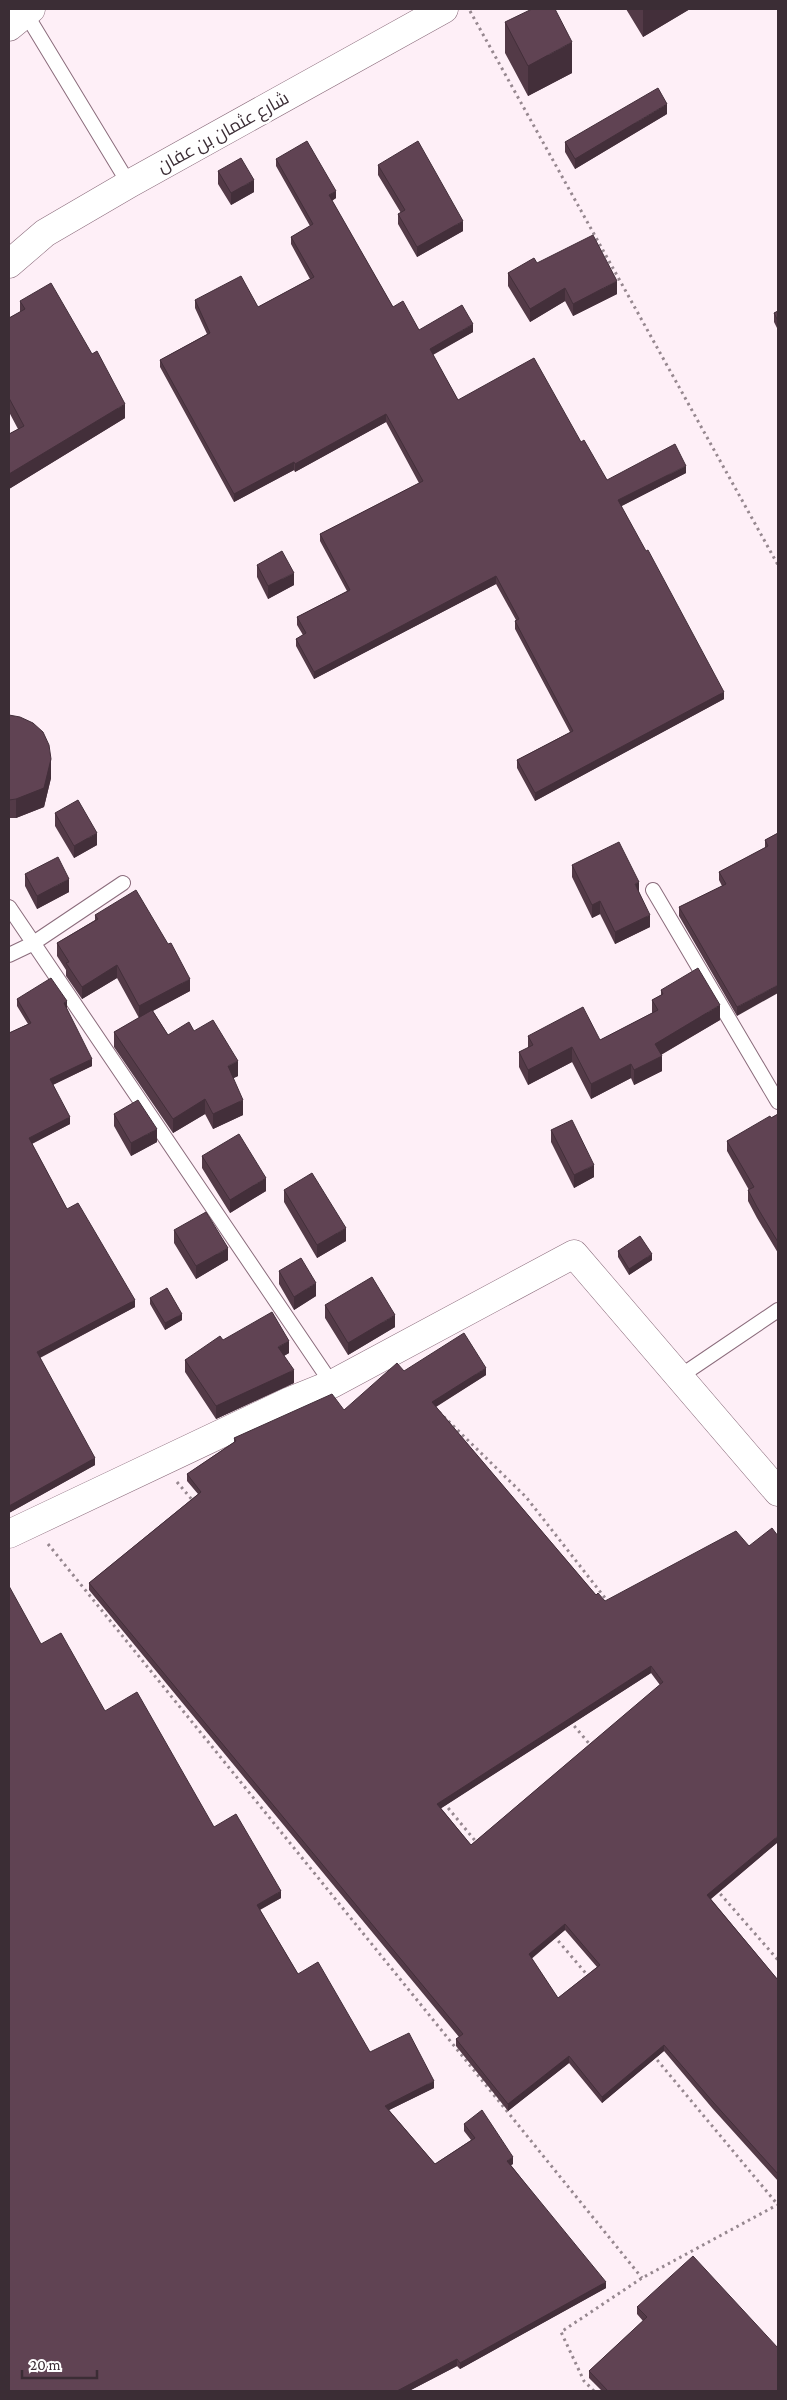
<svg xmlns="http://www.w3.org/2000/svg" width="787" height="2400" font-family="'Crimson Pro',Cairo,serif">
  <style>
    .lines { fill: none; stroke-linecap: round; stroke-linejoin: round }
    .service-casing { stroke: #8b6c7c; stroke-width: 16 }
    .minor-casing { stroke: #8b6c7c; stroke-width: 29 }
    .path { stroke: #96878f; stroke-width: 3; stroke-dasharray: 2.5 4; stroke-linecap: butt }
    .service { stroke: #fff; stroke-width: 14 }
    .minor { stroke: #fff; stroke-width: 28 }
    .wall { fill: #533a47; fill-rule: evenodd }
    .shaded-wall { fill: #432f3a }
    .building { fill: #604353; stroke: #432f3a; fill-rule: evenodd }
    .labels { text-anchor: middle; stroke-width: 5; stroke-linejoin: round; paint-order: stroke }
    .street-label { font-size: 18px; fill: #3b2d35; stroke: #fff }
  </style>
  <rect width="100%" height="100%" fill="#feeff7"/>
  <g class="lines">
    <!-- service casing -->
    <g class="service-casing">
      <path id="service" d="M23,9L129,184
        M653,890L778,1102
        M9,907L332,1384
        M9,955L32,944L123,883
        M679,1377L778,1310"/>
    </g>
    <!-- minor casing -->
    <g class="minor-casing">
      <path id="minor" d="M9,27L31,9
        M9,264L45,233L129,184L444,9
        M9,1534L290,1401L332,1384L574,1254L778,1492"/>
    </g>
    <!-- path -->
    <path class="path" d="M470,11L778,565
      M439,1412L526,1497L609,1603
      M177,1482L194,1502
      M48,1544L642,2278
      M570,1721L592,1747
      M444,1803L477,1843
      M716,1889L778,1960
      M554,1936L589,1977
      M653,2055L778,2205
      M594,2391L584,2381L561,2332L642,2278L777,2205"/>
    <!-- service -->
    <use href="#service" class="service"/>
    <!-- minor -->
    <use href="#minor" class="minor"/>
  </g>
  <!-- wall -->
  <path class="wall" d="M626,9H690L643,37Z
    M505,22L572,73L528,96L505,53Z
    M667,114L575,169L565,152V142Z
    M276,159L336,198L332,201L393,307L419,330L473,332L433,355L458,400L581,442L607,480L686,473L621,506L724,699L535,801L517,768V760L570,732L515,629V621L516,620L496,584L314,679L296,646V639L303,635L297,625V617L347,591L320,541V534L419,483L386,422L295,472L294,470L234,502L160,367V360L207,334L195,308V300L258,307L310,279L291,244V237L310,226L276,166Z
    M378,165L463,231L417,257L398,224V214L401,213L378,175Z
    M218,171L254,192L231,205L218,184Z
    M537,263L617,294L573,316L565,301L530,322L508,286V273Z
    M20,301L125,418L9,489V434L18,429L9,412V318L20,312Z
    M778,311V330L774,322V313Z
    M257,565L294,585L268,599L257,577Z
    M9,715L51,778L44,807L16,818H9Z
    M55,813L97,845L74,858L55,826Z
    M778,833L737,1016L679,916V907L722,886L719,880V872L765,848V840Z
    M572,865L639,892L650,927L615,944L600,914L592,918L572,877Z
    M25,874L69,892L37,909L25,886Z
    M95,915L190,991L153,1011L168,1035L194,1031L238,1076L233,1078L243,1115L213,1129L205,1114L173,1133L114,1047V1032L139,1018L117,978L82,999L66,976V970L57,956V943L95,920Z
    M661,990L720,1020L661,1055L662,1071L634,1085L631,1078L591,1099L572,1062L528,1085L519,1067V1052L528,1048V1036L600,1040L652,1013V1000L661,995Z
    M17,999L67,1008V1009L92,1066L53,1085L70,1124L32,1144L67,1209L135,1307L40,1358L95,1465L9,1513V1033L28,1024L17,1006Z
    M114,1114L157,1142L131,1156L114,1126Z
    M778,1114V1253L757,1218L748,1201V1190H749L727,1151V1141Z
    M551,1130L594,1177L574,1188L551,1142Z
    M202,1156L266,1191L230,1213L202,1168Z
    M284,1190L346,1241L317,1258L284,1202Z
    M174,1230L228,1260L196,1279L174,1243Z
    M618,1251L652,1260L629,1275L618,1257Z
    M279,1271L316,1296L294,1310L279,1284Z
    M150,1298L182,1320L165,1330L150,1304Z
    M325,1305L395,1327L348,1355L325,1318Z
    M223,1340L289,1353L284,1356L294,1383L216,1419L185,1372V1360Z
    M404,1371L486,1375L436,1407L596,1595L605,1601L778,1842L711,1899L778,1980V2181L713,2109L664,2051L602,2103L569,2063L508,2111L456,2046V2039L459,2037L89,1590V1583L198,1494L187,1481V1474L234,1442V1438L344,1410ZM651,1673L660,1685L471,1845L441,1808ZM565,1930L597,1967L558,1998L531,1958Z
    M41,1644L281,1898L260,1910L298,1974L370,2052L434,2088L389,2110L435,2164L471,2140L464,2131V2124L513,2164L511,2165L606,2288L460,2369L457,2366L409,2391H9Z
    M637,2307L778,2391H602L589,2378V2371L643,2321L637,2314Z"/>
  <!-- shaded-wall -->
  <path class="shaded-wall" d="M643,9H690L643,37Z
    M572,42V73L528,96V66Z
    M667,104V114L575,169V159Z
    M254,180V192L231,205V193Z
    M336,191V198L329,202V195Z
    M463,221V231L417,257V247Z
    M617,281V294L573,316V304Z
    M565,288V301L530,322V309Z
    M473,324V332L430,356V349Z
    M125,404V418L9,489V474Z
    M386,414V422L295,472V464Z
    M294,462V470L234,502V494Z
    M686,466V473L618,508V500Z
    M294,573V585L268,599V586Z
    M496,576V584L314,679V672Z
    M724,692V699L535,801V793Z
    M51,759V778L44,807L16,818V799Z
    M97,833V845L74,858V846Z
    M69,879V892L37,909V896Z
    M639,882V894L635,884Z
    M600,901V914L592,918V905Z
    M650,915V927L615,944V932Z
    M117,965V978L82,999V987Z
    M190,979V991L139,1018V1006Z
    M778,985V993L737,1016V1007Z
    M67,1001V1008L64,1010V1003Z
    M720,1005V1020L655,1058V1044Z
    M572,1047V1062L528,1085V1070Z
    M662,1056V1071L634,1085V1070Z
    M92,1059V1066L50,1086V1079Z
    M238,1061V1076L228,1081V1066Z
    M631,1064V1078L591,1099V1084Z
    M205,1099V1114L173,1133V1119Z
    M243,1100V1115L213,1129V1114Z
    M70,1117V1124L29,1145V1138Z
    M157,1129V1142L131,1156V1143Z
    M594,1165V1177L574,1188V1175Z
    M266,1178V1191L230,1213V1200Z
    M346,1228V1241L317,1258V1245Z
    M228,1248V1260L196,1279V1266Z
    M652,1254V1260L629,1275V1269Z
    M316,1283V1296L294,1310V1297Z
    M135,1300V1307L37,1359V1352Z
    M182,1314V1320L165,1330V1323Z
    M395,1315V1327L348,1355V1343Z
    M289,1341V1353L278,1359V1347Z
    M486,1368V1375L432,1409V1402Z
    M294,1370V1383L216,1419V1406Z
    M95,1458V1465L9,1513V1506Z
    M651,1666V1673L437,1811V1804Z
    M778,1836V1842L707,1902V1895Z
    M281,1891V1898L257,1911V1905Z
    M565,1924V1930L529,1961V1954Z
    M664,2045V2051L602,2103V2097Z
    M569,2056V2063L508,2111V2104Z
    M434,2081V2088L385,2112V2106Z
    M513,2157V2164L507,2167V2161Z
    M606,2282V2288L460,2369V2363Z
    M457,2359V2366L409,2391H397Z"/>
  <!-- building -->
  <path class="building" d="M532,9H555L572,42L528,66L505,22Z
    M658,88L667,104L575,159L565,142Z
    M307,141L336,191L329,195L393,307L403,301L419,330L462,305L473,324L430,349L458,400L534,358L581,442L584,440L607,480L675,444L686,466L618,500L646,551L648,550L724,692L535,793L517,760L573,731L515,621L519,619L496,576L314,672L296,639L306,633L297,617L350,590L320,534L423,481L386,414L295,464L294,462L234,494L160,360L210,333L195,300L241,276L258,307L314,277L291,237L313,224L276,159Z
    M418,141L463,221L417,247L398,214L405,210L378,165Z
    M241,158L254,180L231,193L218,171Z
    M593,235L617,281L573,304L565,288L530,309L508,273L534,258L537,263Z
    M51,283L92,354L97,351L125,404L9,474V434L24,426L9,398V318L25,309L20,301Z
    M778,311V321L774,313Z
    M282,551L294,573L268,586L257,565Z
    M9,715L20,717L33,723L43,732L49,745L51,759L44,788L16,799L9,800Z
    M78,800L97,833L74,846L55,813Z
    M778,833V985L737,1007L679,907L726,884L719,872L768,846L765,840Z
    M619,842L639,882L635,884L650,915L615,932L600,901L592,905L572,865Z
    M58,857L69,879L37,896L25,874Z
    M136,890L168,944L171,943L190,979L139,1006L117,965L82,987L66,963L69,962L57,943L98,919L95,915Z
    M698,968L720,1005L655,1044L662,1056L634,1070L631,1064L591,1084L572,1047L528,1070L519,1052L533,1045L528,1036L583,1007L600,1040L658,1010L652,1000L663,994L661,990Z
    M51,978L67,1001L64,1003L92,1059L50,1079L70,1117L29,1138L67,1209L78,1203L135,1300L37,1352L95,1458L9,1506V1033L31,1023L17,999Z
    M152,1010L168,1035L189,1022L194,1031L213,1020L238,1061L228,1066L243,1100L213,1114L205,1099L173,1119L114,1032Z
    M138,1100L157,1129L131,1143L114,1114Z
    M778,1114V1242L757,1207L748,1190L754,1187L727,1141L770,1116L771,1118Z
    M572,1120L594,1165L574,1175L551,1130Z
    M239,1134L266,1178L230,1200L202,1156Z
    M312,1173L346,1228L317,1245L284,1190Z
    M206,1212L228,1248L196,1266L174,1230Z
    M640,1236L652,1254L629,1269L618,1251Z
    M301,1258L316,1283L294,1297L279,1271Z
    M372,1277L395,1315L348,1343L325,1305Z
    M167,1288L182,1314L165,1323L150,1298Z
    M272,1312L289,1341L278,1347L294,1370L216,1406L185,1360L220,1336L223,1340Z
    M464,1333L486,1368L432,1402L596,1595L598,1593L605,1601L736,1531L749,1546L772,1528L778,1536V1836L707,1895L778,1980V2174L713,2102L664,2045L602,2097L569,2056L508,2104L456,2039L463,2034L89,1583L201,1492L187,1474L236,1441L234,1438L332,1394L344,1410L397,1363L404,1371ZM651,1666L663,1682L471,1845L437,1804ZM565,1924L600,1965L558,1998L529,1954Z
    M9,1586L41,1644L61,1633L105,1711L137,1692L214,1827L236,1814L281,1891L257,1905L298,1974L318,1962L370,2052L409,2033L434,2081L385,2106L435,2164L475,2138L464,2124L482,2110L513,2157L507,2161L606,2282L460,2363L457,2359L397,2391H9Z
    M693,2256L778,2348V2391H608L589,2371L647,2317L637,2307Z"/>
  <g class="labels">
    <!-- street labels -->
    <g class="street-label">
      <text transform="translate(223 132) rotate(-29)" y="6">شارع عثمان بن عفان</text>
    </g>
  </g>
  <!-- border -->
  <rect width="787" height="2400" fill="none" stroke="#3b2d35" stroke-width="20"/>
  <!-- scale -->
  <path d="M22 2370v8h75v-8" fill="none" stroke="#3b2d35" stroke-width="2.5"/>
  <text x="30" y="2370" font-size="15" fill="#3b2d35" stroke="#ffffff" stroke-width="4" paint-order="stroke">20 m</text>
</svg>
